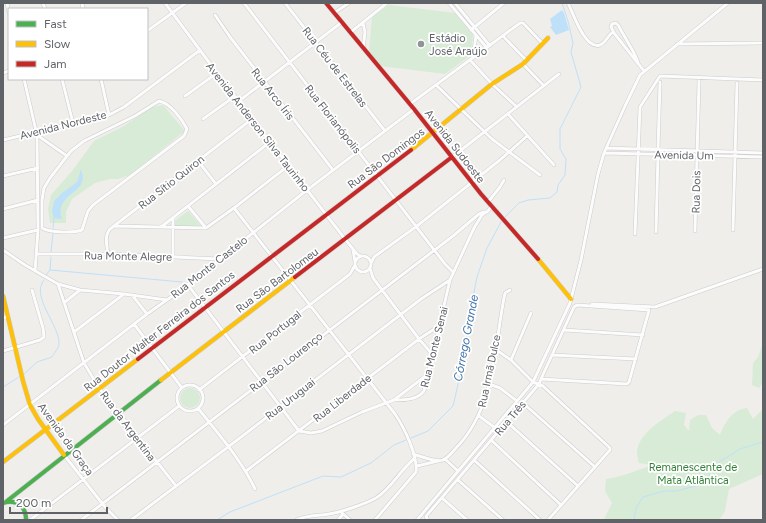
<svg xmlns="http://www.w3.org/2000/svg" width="766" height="523" font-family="Figtree,sans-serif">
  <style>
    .green { fill: #d8ebd6 }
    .water { fill: #bfe0f9 }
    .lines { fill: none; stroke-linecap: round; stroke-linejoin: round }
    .stream { stroke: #bfe0f9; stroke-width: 1 }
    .street-casing { stroke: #cbcccc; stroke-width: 4 }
    .fast-casing { stroke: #cacacb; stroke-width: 5 }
    .slow-casing { stroke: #cacacb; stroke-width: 5 }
    .jam-casing { stroke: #cacacb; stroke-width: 5 }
    .street { stroke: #fdfcfc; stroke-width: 3 }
    .fast { stroke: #4caf50; stroke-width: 4 }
    .slow { stroke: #ffc107; stroke-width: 4 }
    .jam { stroke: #c62828; stroke-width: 4 }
    .poi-dot { fill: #919496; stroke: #fff; stroke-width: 1.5 }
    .labels { text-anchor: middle; stroke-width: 3.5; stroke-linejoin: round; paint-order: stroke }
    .poi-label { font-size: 11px; fill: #5f6368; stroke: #fff; text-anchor: start }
    .street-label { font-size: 11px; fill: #5f6368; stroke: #fff }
    .park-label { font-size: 11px; fill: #348238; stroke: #fff }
    .water-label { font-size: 12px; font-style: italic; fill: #4174aa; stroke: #fff }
  </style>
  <rect width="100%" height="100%" fill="#efeeea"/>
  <!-- green -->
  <path class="green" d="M389,5L455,13L473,35L471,55L445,74L381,66L369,52L372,17Z
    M163,105L185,131L130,175L118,179H110L95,183L72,199L66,212V223H50L48,209L51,195L72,171L94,141L124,126L152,107Z
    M188,211L202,227L168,226Z
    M763,343V382L759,388L752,385L753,363L758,357Z
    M180 398a10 10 0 1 1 20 0a10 10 0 1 1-20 0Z
    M747,408L753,419L763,409V474L729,489L725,511L719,520H596L604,519L612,503L605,491L606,479C622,477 637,470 653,465L639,463C638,460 637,455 637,451C640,432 661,421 675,411L686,413L684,425L689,431L690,420L698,415H706L712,428L720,435C725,422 732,410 747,408Z"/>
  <!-- water -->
  <path class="water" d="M562,10L564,13L569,30L556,35L550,27L552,26L550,19Z
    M81,169C82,173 84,178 82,182C78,194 55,198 62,219L54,218L52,211L54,201L62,193L77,182Z"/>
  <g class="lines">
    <!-- stream -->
    <path class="stream" d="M505,217L519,203L528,200L550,198L557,192L558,185L565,175L566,159L560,149V129L581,87L571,52L573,43L568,21L562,3
      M53,228L54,218
      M51,252L53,233
      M50,270L182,282
      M46,275L50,270L51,257
      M24,374L37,362L52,357C54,353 59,348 59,344C60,325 30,297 44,280
      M3,387L19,377
      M411,438L428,431L453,406L462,367L471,307L477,277L487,248L501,222
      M217,520L230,512L323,476L341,477L371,463L394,445L406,440
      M634,520L636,508L643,497L664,491H677L706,483L713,466L740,449L763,442"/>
    <!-- street casing -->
    <g class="street-casing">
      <path id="street" d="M7,3L9,13
        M43,3L45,9
        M82,3L83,9
        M165,3L217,73L345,239L357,254L361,256
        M244,3L445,264L453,272
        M285,3L385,131
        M449,3L487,48
        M455,3L490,46
        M568,3C573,13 585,50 600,45C606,43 608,35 613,32
        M334,13L349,3
        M215,15L230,37L333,170
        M363,23L365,32L363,49
        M471,30L504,3
        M147,31L186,3
        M351,32L387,3
        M503,36L526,60
        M677,44L763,43
        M473,58L476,35
        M470,60L492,84L517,107
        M638,62L634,53L618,25L616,23L612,24L611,27L614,33L644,71
        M523,64L543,85
        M3,73L9,71
        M24,79L37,135L38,230L35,271
        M62,79L73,123
        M101,79L109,115
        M436,85L492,139L540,175
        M185,96L217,73
        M159,101C170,103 182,119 187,129L184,136L93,205L88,211L82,230C74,233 50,233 42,228V200L44,188L50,178L71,151L84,141L135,116Z
        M239,101L342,22
        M410,104L520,23H523L543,44
        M508,114L554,165
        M203,119L235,96
        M37,135L67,156
        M3,140L109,115L124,107L200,50
        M606,148L763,153
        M658,150L660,82
        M604,153L763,157
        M452,157L559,74
        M198,161L216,184
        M3,176L38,168
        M488,202L500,187L504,180
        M188,206L206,228
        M234,208L395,414C404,427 418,456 416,472L375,520
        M3,209L38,200
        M173,218V257
        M114,226L206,228L234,208L288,166
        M161,227L270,142
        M733,230L737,83
        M695,231L699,81
        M656,232L658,154
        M635,234L640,107L660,76L763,80
        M3,238L38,230
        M3,250L25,265L58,284L80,290L124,294L167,300
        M353,250L355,262
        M37,254H108L219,259
        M108,254C107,246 104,236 110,229L252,119
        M355 264a8 8 0 1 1 16 0a8 8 0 1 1-16 0Z
        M371,263L374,257L417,226L500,160L527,136
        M370,268L373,278L419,339L432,354
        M58,284L84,363L99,388L176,486
        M188,285L299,431L311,433L322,431L362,412L394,400L428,374
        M132,295L147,314
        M65,302L80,290
        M592,304L655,307L763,269
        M3,318L8,316
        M134,324L182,388
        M564,330L643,335
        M74,332L124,294
        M495,349L511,360L533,382L543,386L610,448V450L548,520
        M3,351L40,340L44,337L43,328L32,290
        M552,355L636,359
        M511,360L531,313
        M489,384L500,388L517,401
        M177 398a13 13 0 1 1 26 0a13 13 0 1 1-26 0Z
        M199,390L350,274L355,265
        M394,400C405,400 417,400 424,391L450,280L474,228L482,215L485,213
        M523,403L595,467
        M198,408C218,434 241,459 255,489
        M479,416L494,427
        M507,422L578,486
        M3,425L147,314L181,290L307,190L414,109
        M491,440L561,505
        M413,454C420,456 437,463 443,460C448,458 453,451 456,448C496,407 494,345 505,293L510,290
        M64,455L105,507L118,520
        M445,459L458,471
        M474,460L540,520
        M417,466L438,461
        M246,471L419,339L439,326
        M458,480L503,520
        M442,498L467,520
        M340,511L350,520
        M30,520L179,406
        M81,520L453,236L479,214L483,212H487L492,206
        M131,520L228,447L421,299L450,280
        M296,520C307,515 318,516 329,514C342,512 365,504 376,498C392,488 400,470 415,458
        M338,520L343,514
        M417,520L533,382L570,303L581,260L598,174L604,153L625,106L640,75L728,3
        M428,520L426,517L427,515L539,384L541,379L574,307L577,305L649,310L629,382L627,384L541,379"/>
    </g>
    <!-- fast casing -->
    <g class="fast-casing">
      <path id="fast" d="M7,501L161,380
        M3,503C17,499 26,506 26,520"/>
    </g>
    <!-- slow casing -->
    <g class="slow-casing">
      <path id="slow" d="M411,150L492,84L523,64L548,38
        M538,259L571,299
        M3,296L23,381L30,405L38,419L64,455
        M161,380L295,277
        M3,462L138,359"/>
    </g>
    <!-- jam casing -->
    <g class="jam-casing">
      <path id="jam" d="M326,3L414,109L481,194L538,259
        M295,277L452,157
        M138,359L411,150"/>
    </g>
    <!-- street -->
    <use href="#street" class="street"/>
    <!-- fast -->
    <use href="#fast" class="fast"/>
    <!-- slow -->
    <use href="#slow" class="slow"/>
    <!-- jam -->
    <use href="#jam" class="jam"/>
  </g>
  <!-- markers -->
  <circle class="poi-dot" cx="421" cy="44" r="4"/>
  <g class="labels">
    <!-- poi labels -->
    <g class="poi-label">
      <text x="429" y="42">Estádio<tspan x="429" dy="13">José Araújo</tspan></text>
    </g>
    <!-- street labels -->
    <g class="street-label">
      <text transform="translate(335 67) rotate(52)" y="4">Rua Céu de Estrelas</text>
      <text transform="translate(273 94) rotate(52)" y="4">Rua Arco Íris</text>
      <text transform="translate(333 119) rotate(52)" y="4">Rua Florianópolis</text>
      <text transform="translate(63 125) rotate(-14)" y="4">Avenida Nordeste</text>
      <text transform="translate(258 127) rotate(52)" y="4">Avenida Anderson Silva Taurinho</text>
      <text transform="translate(455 146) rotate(52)" y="4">Avenida Sudoeste</text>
      <text transform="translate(684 155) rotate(1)" y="4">Avenida Um</text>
      <text transform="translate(386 158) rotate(-37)" y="4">Rua São Domingos</text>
      <text transform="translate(171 182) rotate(-38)" y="4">Rua Sítio Quiron</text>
      <text transform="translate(696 192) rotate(-89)" y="4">Rua Dois</text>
      <text transform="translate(128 256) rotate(1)" y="4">Rua Monte Alegre</text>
      <text transform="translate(209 267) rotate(-38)" y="4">Rua Monte Castelo</text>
      <text transform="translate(277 280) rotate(-37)" y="4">Rua São Bartolomeu</text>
      <text transform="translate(159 331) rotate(-38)" y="4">Rua Doutor Walter Ferreira dos Santos</text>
      <text transform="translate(275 332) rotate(-38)" y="4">Rua Portugal</text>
      <text transform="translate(434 347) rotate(-76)" y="4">Rua Monte Senai</text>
      <text transform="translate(286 362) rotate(-38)" y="4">Rua São Lourenço</text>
      <text transform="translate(489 371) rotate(-78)" y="4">Rua Irmã Dulce</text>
      <text transform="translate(342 398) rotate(-38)" y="4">Rua Liberdade</text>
      <text transform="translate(290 399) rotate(-38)" y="4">Rua Uruguai</text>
      <text transform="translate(510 418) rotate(-50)" y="4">Rua Três</text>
      <text transform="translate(128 426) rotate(53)" y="4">Rua da Argentina</text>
      <text transform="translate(66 439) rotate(54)" y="4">Avenida da Graça</text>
    </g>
    <!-- park labels -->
    <g class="park-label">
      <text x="693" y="471">Remanescente de<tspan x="693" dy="13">Mata Atlântica</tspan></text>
    </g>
    <!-- water labels -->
    <g class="water-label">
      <text transform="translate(466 338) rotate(-79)" y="4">Córrego Grande</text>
    </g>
  </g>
  <!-- border -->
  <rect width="766" height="523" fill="none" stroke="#5f6368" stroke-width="8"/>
  <!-- legend -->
  <rect x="8" y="8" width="140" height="72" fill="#ffffff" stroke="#bfc1c3"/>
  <rect x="16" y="21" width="20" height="6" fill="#4caf50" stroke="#bfc1c3"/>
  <text x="44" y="28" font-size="12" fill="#5f6368">Fast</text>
  <rect x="16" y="41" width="20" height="6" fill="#ffc107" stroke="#bfc1c3"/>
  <text x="44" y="48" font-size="12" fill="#5f6368">Slow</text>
  <rect x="16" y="61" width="20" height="6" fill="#c62828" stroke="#bfc1c3"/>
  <text x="44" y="68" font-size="12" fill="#5f6368">Jam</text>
  <!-- scale -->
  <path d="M10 507v6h97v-6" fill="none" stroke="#5f6368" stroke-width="2"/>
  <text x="16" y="507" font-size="12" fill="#5f6368" stroke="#ffffff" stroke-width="3" paint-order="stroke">200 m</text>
</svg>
